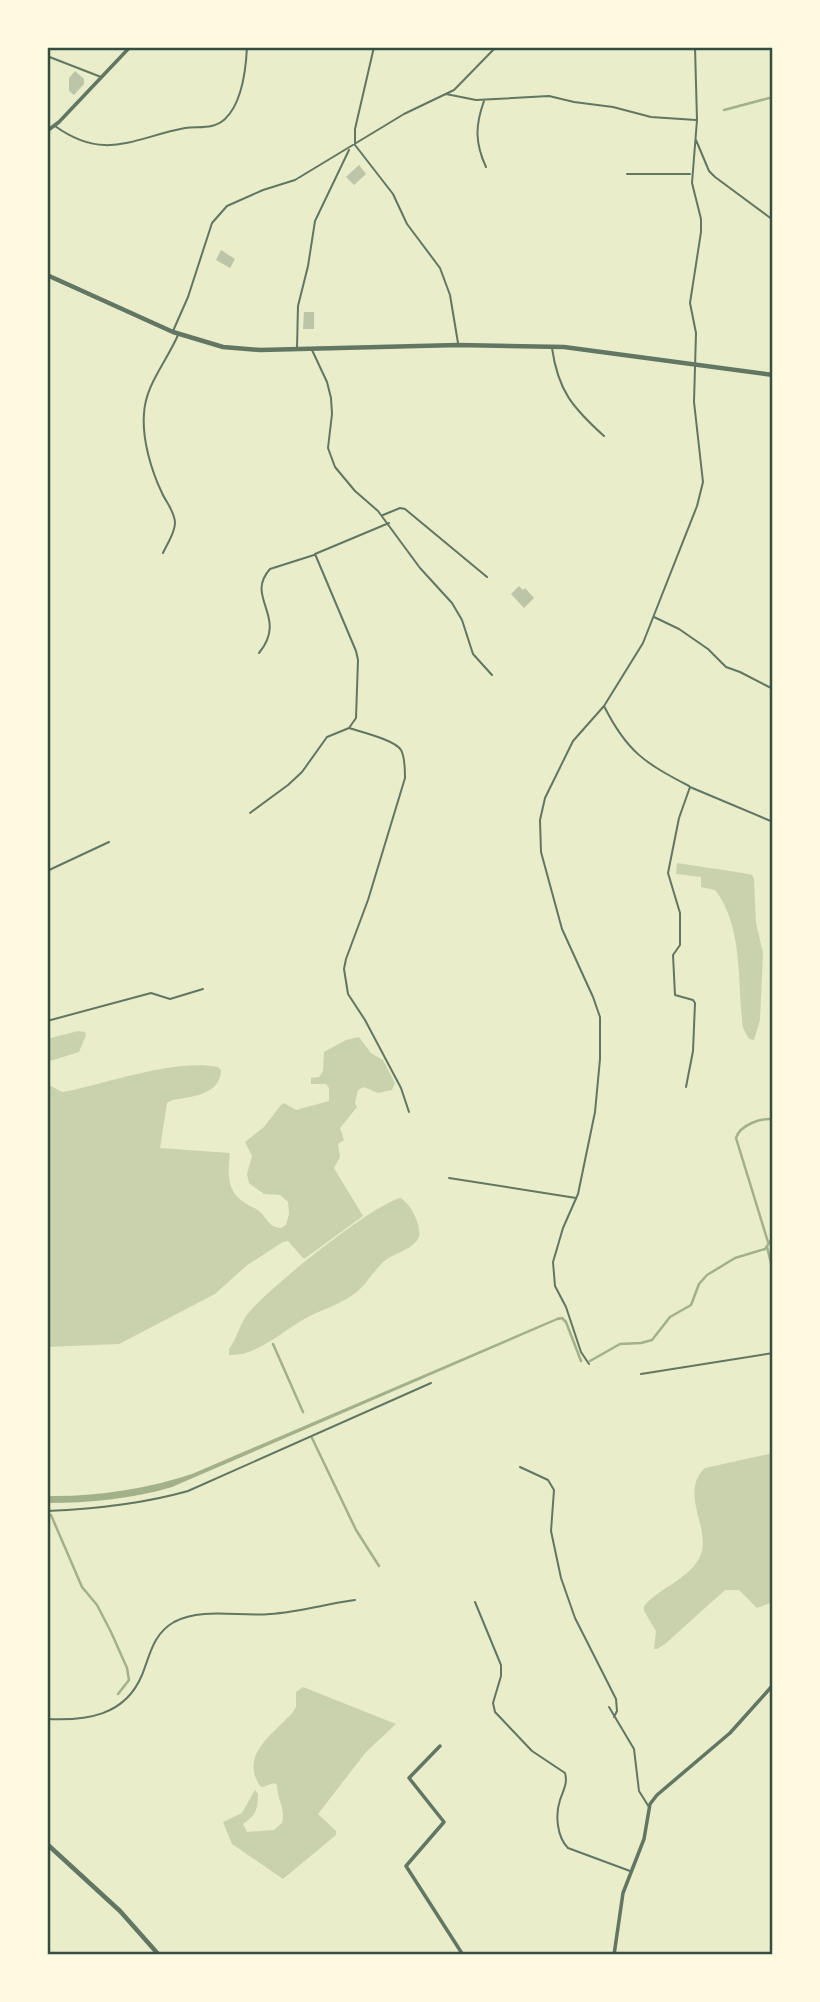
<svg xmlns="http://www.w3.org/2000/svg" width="820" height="2002" font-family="'Source Sans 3',sans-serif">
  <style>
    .green { fill: #cad2ad }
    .water { fill: #a3b18a }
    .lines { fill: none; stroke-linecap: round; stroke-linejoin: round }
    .stream { stroke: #a3b18a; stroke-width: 2.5 }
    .building { fill: #bcc5a7 }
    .service { stroke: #617663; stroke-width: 2 }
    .minor { stroke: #617663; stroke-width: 3.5 }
    .tertiary { stroke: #617663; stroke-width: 4.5 }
    .neatline { fill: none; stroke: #344e41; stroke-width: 2.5 }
  </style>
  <rect width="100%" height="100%" fill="#e9edc9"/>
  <!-- green -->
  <path class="green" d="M677,863L743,873L752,875L754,879L756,923L763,953L760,1020L754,1040L749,1039L743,1028C737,984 744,927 715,890L701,887V877L676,874Z
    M78,1031L85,1032L86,1035L79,1052L47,1062V1039Z
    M359,1037L371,1053L383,1060L395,1083L392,1090L378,1093L364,1087L358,1090L355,1103L357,1107L340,1128L344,1140L338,1144L340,1157L334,1168L363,1216L304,1259L288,1241L283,1242L246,1266L215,1294L119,1344L47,1347V1084L62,1092C107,1084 174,1058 218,1067L221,1070C221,1095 190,1097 172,1100L167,1103L160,1148L230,1153C228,1172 226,1192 245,1203C250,1207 255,1207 260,1212C268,1219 268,1227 281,1228L286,1225L289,1214L288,1202L280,1195L264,1194L249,1183L247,1174L252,1156L245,1142L264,1127L281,1105L284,1103L296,1110L329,1101V1088L326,1084H311V1078L319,1077L323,1071L324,1052L346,1040Z
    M400,1198C410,1202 424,1229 418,1239C412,1249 396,1253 387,1259C375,1268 369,1281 358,1291C342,1304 323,1309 306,1318C282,1331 258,1356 229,1355V1349C237,1339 239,1326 246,1316C264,1291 372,1205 400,1198Z
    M773,1453V1585L770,1603L757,1608L739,1590H725L665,1644L657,1649H654L656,1631L644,1611V1606C660,1587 695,1577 702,1551C708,1525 680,1491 705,1468Z
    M303,1687L396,1724L366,1752L318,1814L336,1831V1835L283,1879L232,1844L223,1822L242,1813L255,1790L258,1794C258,1809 256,1815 243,1824L247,1832L274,1830L282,1823C286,1809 277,1799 277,1785L274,1783L263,1787L260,1786C239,1754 274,1734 293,1712L296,1707V1692Z"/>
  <!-- water -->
  <path class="water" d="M559,1317L560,1319L172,1487C132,1499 89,1503 48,1503L47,1505V1496C96,1497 146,1489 192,1474Z"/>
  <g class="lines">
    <!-- stream -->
    <path class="stream" d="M724,110L773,97
      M768,1242L736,1138C740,1125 760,1118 773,1119
      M767,1247L773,1271
      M558,1319L562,1318L566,1322L581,1361
      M273,1344L303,1412
      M590,1361L620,1344L641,1343L652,1340L670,1317L691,1305L699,1284L707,1275L735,1258L765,1249L773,1237
      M312,1438L356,1530L379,1566
      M47,1506L48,1507
      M51,1515L82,1587L97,1605L111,1632L127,1668L129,1680L118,1694"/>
  </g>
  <!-- building -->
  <path class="building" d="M75,71L84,79V84L74,95L69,91V78Z
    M359,165L366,174L354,185L346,177Z
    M221,250L235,259L230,268L216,260Z
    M304,312H314V329H303Z
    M519,586L523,590L525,588L534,598L524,608L511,594Z"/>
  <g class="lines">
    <!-- service -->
    <path class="service" d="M374,47L355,129V145L393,194L407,224L440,268L450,295L458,343
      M47,56L101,77
      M446,94L476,100L549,96L574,102L613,107L651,117L696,120
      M484,101C475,126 475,143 486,167
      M55,126C105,162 133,138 185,128C200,126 213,130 225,119C242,103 246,68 247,47
      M696,140L709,171L715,177L773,220
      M627,174H690
      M173,331L188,297L212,223L227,206L263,190L295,180L404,114L454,90L496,47
      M297,348L298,306L308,266L315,221L349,150
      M552,348C558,391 573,408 604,436
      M312,350L327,382L331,398L332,414L328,448L335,467L355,491L378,511L420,568L452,603L462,620L473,654L492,675
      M383,515L400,508L405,509L487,577
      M163,553C167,544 175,533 175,523C175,512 166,502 162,493C151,470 142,439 144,414C145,385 167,361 178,335
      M654,617L679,629L708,649L726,667L740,672L773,689
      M259,653C289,616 244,598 270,569L314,555
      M604,706C627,752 645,763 689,786
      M349,728C361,732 395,740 401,750C405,757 405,770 405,778L368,900L346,959L344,969L348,994L365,1020L401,1088L409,1112
      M250,813L288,785L302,772L327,737L349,728L356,718L358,660L356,651L315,554L389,523
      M47,871L109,842
      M47,1021L151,993L170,999L203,989
      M686,1087L693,1051L695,1003L693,1000L675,995L673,955L680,945V913L668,873L679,818L690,787L773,822
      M449,1178L576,1198
      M589,1364L581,1352L566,1307L555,1286L553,1262L563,1228L578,1194L595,1112L600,1059V1017L593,997L562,929L541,852L540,820L545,798L573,741L604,706L643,643L697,506L703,482L694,402L696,333L690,303L701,232V219L692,183L697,120L695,47
      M641,1374L773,1353
      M520,1467L548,1480L554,1490L551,1531L561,1578L575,1618L616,1699L617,1711L614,1717
      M47,1511C96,1509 142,1504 188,1491L431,1383
      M475,1602L501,1665V1676L493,1703L495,1712L532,1751L565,1773C568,1783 563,1791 560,1800C555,1815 557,1837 568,1848L630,1871
      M609,1707L634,1749L639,1791L649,1807
      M47,1719C86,1721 125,1716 142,1675C150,1655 153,1634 174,1622C202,1607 240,1617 270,1614C299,1612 326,1604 355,1600"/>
    <!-- minor -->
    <path class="minor" d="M47,131L59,122L130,47
      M440,1746L409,1778L444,1822L406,1866L463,1955
      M614,1955L623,1893L644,1839L650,1804L657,1795L730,1733L773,1685"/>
    <!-- tertiary -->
    <path class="tertiary" d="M47,275L173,332L223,347L260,350L458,345L564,347L773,375
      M47,1844L120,1911L159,1955"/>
  </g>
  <!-- border -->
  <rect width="820" height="2002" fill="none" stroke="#fefae0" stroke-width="98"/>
  <rect x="49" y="49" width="722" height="1904" class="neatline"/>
</svg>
